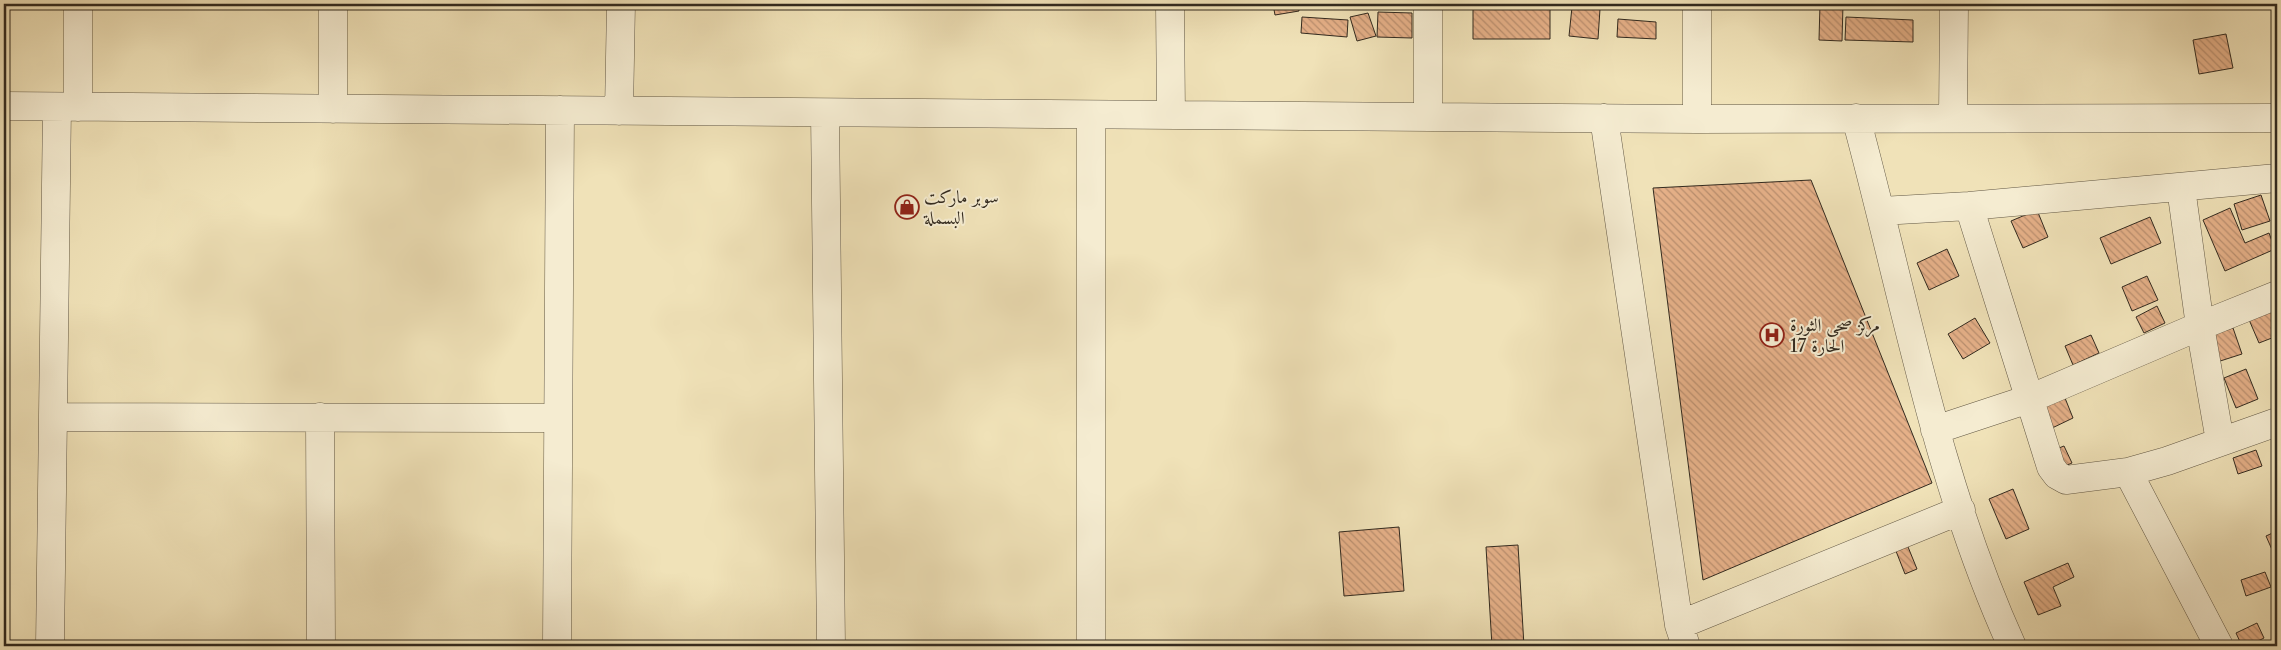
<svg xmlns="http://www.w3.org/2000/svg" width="2281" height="650" font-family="'Libre Caslon Text',Amiri,serif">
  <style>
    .building { fill: url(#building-back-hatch); stroke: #322a1f }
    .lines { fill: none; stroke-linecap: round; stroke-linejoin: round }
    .minor-casing { stroke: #625845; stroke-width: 29 }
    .minor { stroke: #f5ecd1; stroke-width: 28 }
    .labels { text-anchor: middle; stroke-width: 4; stroke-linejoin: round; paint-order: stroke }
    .poi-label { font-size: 18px; fill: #322a1f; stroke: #f5ecd1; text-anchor: start }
  </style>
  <defs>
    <pattern id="building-back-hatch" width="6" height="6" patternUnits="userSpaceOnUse" patternTransform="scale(1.25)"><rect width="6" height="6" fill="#e5b088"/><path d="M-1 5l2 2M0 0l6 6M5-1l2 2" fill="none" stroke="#ba8f6f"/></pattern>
  </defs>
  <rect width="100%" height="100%" fill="#f0e2b8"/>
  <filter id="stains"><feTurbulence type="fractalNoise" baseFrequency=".004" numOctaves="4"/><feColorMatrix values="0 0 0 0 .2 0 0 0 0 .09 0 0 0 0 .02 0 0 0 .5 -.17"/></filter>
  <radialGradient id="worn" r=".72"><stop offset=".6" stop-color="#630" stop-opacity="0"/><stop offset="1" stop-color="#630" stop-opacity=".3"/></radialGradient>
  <!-- building -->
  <path class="building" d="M1273,4H1298L1299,11L1275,15Z
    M1473,4H1550V39H1473Z
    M1820,4H1843L1842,41L1819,40Z
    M1572,7L1600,9L1598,39L1569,36Z
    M1378,12L1412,13V38L1377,37Z
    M1368,13L1376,36L1357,41L1350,17Z
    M1302,17L1348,20L1347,37L1301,33Z
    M1846,17L1913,20V42L1845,40Z
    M1618,19L1656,22V39L1617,37Z
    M2226,34L2233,68L2199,74L2193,40Z
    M1811,180L1932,483L1703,580L1653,188Z
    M2261,195L2270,221L2242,230L2234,204Z
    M2230,208L2245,243L2269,233L2275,249L2225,271L2203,220Z
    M2037,210L2048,237L2023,248L2011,221Z
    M2150,217L2161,243L2111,264L2100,238Z
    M1947,249L1959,276L1929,290L1917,263Z
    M2147,276L2158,300L2132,311L2122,287Z
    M2271,305L2277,319V336L2259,343L2247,315Z
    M2157,306L2165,323L2144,333L2136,317Z
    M1975,318L1990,343L1963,359L1948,334Z
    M2233,328L2242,354L2214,363L2206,336Z
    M2091,335L2099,353L2073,365L2065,346Z
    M2246,369L2258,399L2236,408L2224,378Z
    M2063,393L2073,418L2048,430L2037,404Z
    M2064,446L2072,463L2049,473L2041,455Z
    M2256,450L2262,466L2238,474L2233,458Z
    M2013,489L2029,529L2006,539L1989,499Z
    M1399,527L1404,591L1344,596L1339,532Z
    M2277,531V550L2273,552L2266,536Z
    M1906,542L1917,569L1905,574L1894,546Z
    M1518,545L1524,646H1492L1486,547Z
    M2068,563L2074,577L2053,587L2061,606L2038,615L2024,582Z
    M2265,572L2271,587L2246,596L2241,580Z
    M2257,623L2264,638L2248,646H2242L2236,633Z"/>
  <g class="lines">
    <!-- minor casing -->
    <g class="minor-casing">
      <path id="minor" d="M78,4V107
        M1170,4L1171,115
        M4,106L1697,119L2277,118
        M333,109V4
        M619,111L621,4
        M825,113L831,646
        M1091,115V646
        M1428,117V4
        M1953,117L1954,4
        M1604,118L1679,625L1686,646
        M1856,118C1904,295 1936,479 2012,646
        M1697,119V4
        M2181,188L2200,326L2220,441
        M1969,206L2051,467L2057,475L2066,480L2128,472L2167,461L2277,422
        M1881,211L1969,206L2277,178
        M53,417L558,418
        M320,417L321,646
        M1935,430L2029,399L2200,326L2277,295
        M2128,472L2219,646
        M1679,625L1961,510
        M50,646L57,107
        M557,646L560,110"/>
    </g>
    <!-- minor -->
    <use href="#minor" class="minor"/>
  </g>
  <!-- icons -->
  <defs>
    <g id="shop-ring" transform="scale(1.25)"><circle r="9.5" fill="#f5ecd1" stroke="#8f2418" stroke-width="1.5"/><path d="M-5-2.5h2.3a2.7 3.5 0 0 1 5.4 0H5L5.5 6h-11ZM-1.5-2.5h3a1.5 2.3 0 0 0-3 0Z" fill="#8f2418"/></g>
    <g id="hospital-ring" transform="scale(1.25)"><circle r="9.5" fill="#f5ecd1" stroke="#8f2418" stroke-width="1.5"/><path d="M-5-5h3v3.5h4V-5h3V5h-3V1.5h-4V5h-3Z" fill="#8f2418"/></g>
  </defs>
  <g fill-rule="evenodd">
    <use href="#shop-ring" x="907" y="207"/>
    <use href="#hospital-ring" x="1772" y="335"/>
  </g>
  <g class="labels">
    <!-- poi labels -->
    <g class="poi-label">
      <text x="924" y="203">سوبر ماركت<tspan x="924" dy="21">البسملة</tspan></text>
      <text x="1790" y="331">مركز صحي الثورة<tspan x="1790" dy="21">الحارة 17</tspan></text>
    </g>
  </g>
  <!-- margin -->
  <rect width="2281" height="650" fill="none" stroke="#f0e2b8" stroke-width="20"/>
  <rect x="5" y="5" width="2271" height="640" fill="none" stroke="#322a1f" stroke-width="2.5"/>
  <rect x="10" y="10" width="2261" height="630" fill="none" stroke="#322a1f"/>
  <rect width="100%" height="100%" filter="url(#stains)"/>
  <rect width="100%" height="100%" fill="url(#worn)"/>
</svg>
